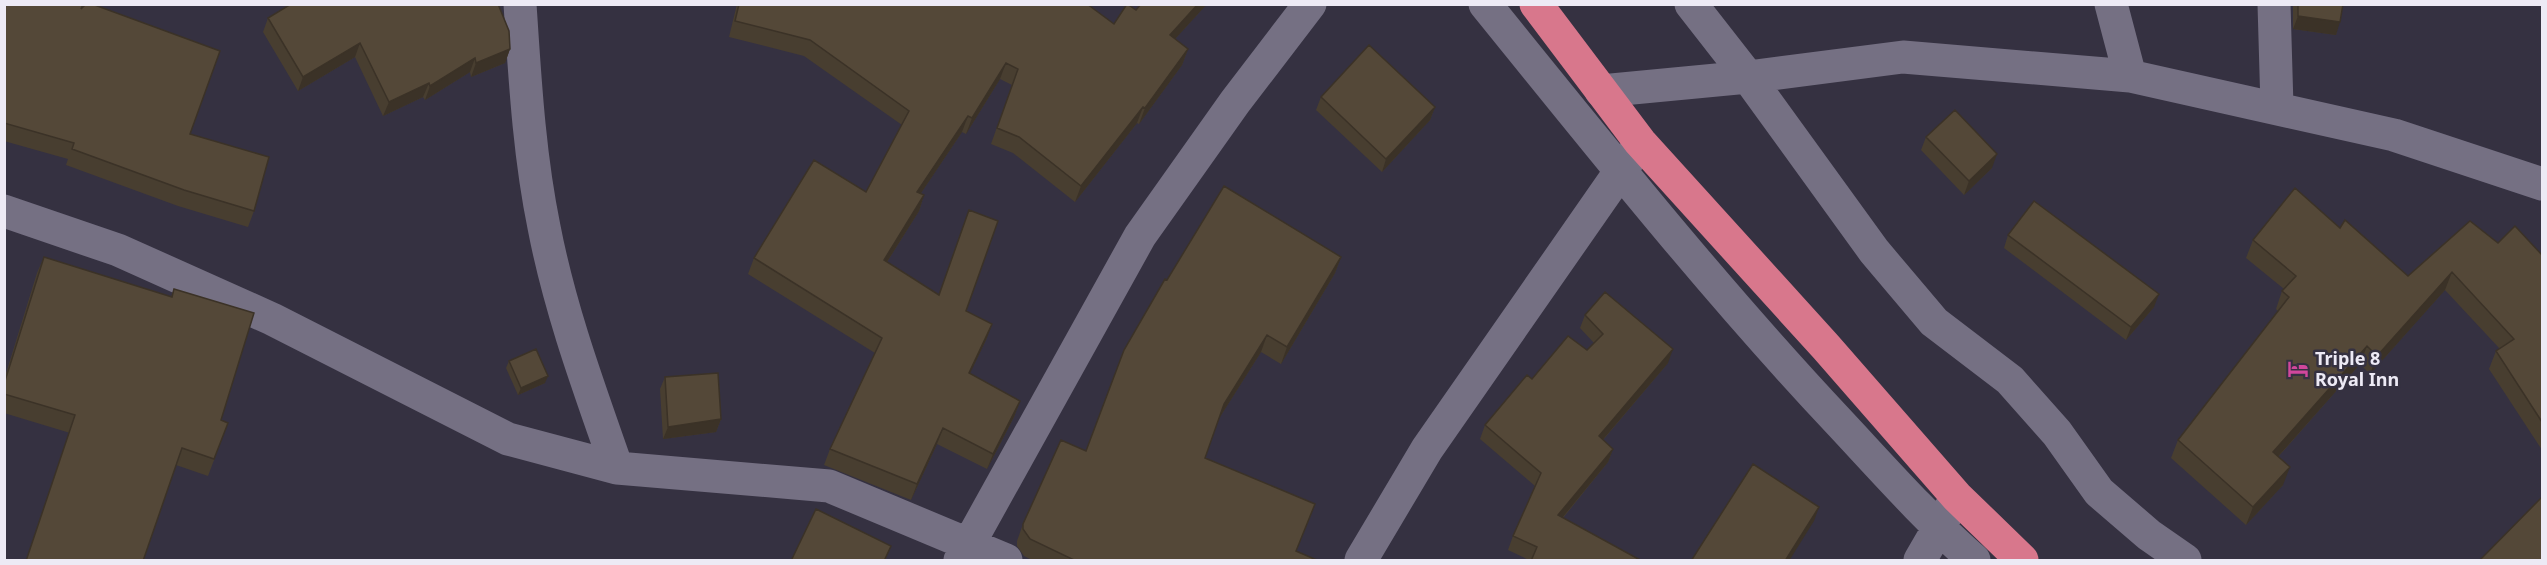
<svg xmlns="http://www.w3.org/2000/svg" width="2547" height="565" font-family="'Noto Sans',sans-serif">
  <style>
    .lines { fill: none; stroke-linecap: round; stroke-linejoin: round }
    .street { stroke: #757083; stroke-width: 33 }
    .highway { stroke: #d8778c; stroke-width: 33 }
    .wall { fill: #483e30 }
    .shaded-wall { fill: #3b3227 }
    .building { fill: #544838; stroke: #3b3227; stroke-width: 1.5 }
    .labels { text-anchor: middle; stroke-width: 5; stroke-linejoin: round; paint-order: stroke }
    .poi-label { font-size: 18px; font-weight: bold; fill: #edeaf5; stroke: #353141; text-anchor: start }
  </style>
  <rect width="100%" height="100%" fill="#353141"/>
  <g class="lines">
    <!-- street -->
    <path class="street" d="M520,4C525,79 529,154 544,227C560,310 589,388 617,468
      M1485,4C1600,146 1713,288 1838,421C1882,468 1925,517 1974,560
      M1691,4L1748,77L1874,251L1934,322L2010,380L2057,433L2099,492L2149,535L2185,560
      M2111,4L2130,76
      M2274,4L2277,107
      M1601,91L1748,77L1903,57L2130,76L2394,135L2542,184
      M4,211L118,250L272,319L508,439L617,468L829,486L1006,560
      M960,560L1140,236L1235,102L1310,4
      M1361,560L1427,449L1631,156
      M1920,560L1949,510"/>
    <!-- highway -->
    <path class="highway" d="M1536,4L1640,142L1826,347L1957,497L2022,560"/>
  </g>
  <!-- wall -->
  <path class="wall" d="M5,4H83L81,9L190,134L254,211L248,227L178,206L66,165L68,159L4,141Z
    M737,4H1087L1114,24L1136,10L1141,4H1207L1175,39L1188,49L1182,65L1139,124L1137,123L1075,202L1013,153L991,144L1012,85L1000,79L966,134L962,132L921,193L924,195L919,211L887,262L966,311L992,324L986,340L970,373L1020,401L1014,417L987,469L937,444L911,500L824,465L830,449L875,353L748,274L754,258L866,192L902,125L804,56L729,37Z
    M2293,4H2343L2336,35L2293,29Z
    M268,18L510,49L505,63L471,77L470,72L425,100L423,97L383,116L355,57L298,91L263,32Z
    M1321,97L1435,107L1430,120L1382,172L1316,110Z
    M1926,137L1992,168L1964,195L1921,150Z
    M2340,228L2408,276L2498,243L2542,255V450L2489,369L2496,351L2500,349L2445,290L2370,374L2360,364L2278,457L2283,485L2246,525L2171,458L2178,440L2278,311L2276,309L2282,291L2284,289L2246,258L2253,240Z
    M2008,235L2154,307L2126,340L2004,248Z
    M44,257L171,297L174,289L221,420L228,423L208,476L176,465L4,413V380L37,273Z
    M1341,257L1335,273L1281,364L1261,352L1218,420L1205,458L1315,504L1296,551L1319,561H1034L1024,556L1017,546V541L1023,524L1086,451L1167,280Z
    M1585,315L1668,363L1603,440L1613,449L1608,462L1563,518L1642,561H1531L1508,550L1513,536L1535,486L1480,439L1485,425L1532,379L1587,350L1594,343L1580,328Z
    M509,361L545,383L518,395L506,368Z
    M665,377L721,419L716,432L663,439L660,389Z"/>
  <!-- shaded-wall -->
  <path class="shaded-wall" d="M1198,4H1207L1164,51L1170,35Z
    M2298,16L2340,22L2336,35L2293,29Z
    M360,43L355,57L298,91L303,77Z
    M510,49L505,63L471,77L476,63Z
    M1188,49L1182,65L1139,124L1145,108Z
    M475,58L470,72L425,100L430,86Z
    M1006,63L1000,79L966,134L972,118Z
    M429,83L423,97L383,116L389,102Z
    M1143,107L1137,123L1075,202L1081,186Z
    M1435,107L1430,120L1382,172L1386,159Z
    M968,116L962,132L911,208L917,192Z
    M1997,154L1992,168L1964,195L1969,181Z
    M924,195L919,211L878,276L884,260Z
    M1341,257L1335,273L1281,364L1287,347Z
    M2452,272L2445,290L2370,374L2377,356Z
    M2159,294L2154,307L2126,340L2131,327Z
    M992,324L986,340L963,388L969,373Z
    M1267,335L1261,352L1218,420L1224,404Z
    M2367,346L2360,364L2266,470L2273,452Z
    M1673,349L1668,363L1594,450L1599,436Z
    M548,376L545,383L518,395L521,388Z
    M1020,401L1014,417L987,469L993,454Z
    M721,419L716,432L663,439L668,427Z
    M943,428L937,444L911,500L917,484Z
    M1613,449L1608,462L1553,529L1558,515Z
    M2290,467L2283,485L2246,525L2253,507Z
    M1819,507L1814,521L1789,561H1785Z"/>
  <!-- building -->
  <path class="building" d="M6,4H83L81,9L86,4H92L220,51L190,134L269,157L254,211L184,190L72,149L74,143L4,123V11Z
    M291,4H498L509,31L510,49L476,63L475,58L430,86L429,83L389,102L360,43L303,77L268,18Z
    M739,4H1087L1114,24L1127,4L1136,10L1141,4H1198L1170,35L1188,49L1145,108L1143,107L1081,186L1019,137L997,128L1018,69L1006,63L972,118L968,116L917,192L924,195L884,260L939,295L969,210L998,221L966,311L992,324L969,373L1020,401L993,454L943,428L917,484L830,449L882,338L754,258L814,160L866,192L909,111L810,40L735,21Z
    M2298,4H2343L2340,22L2298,16Z
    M1369,45L1435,107L1386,159L1321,97Z
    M1955,110L1997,154L1969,181L1926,137Z
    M1224,186L1341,257L1287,347L1267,335L1224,404L1205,458L1315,504L1296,551L1319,561H1076L1030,539L1023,529V524L1061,440L1086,451L1124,350L1165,279L1167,280Z
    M2295,188L2340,228L2345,220L2408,276L2470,221L2498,243L2515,226L2542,255V422L2496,351L2514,339L2452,272L2377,356L2367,346L2273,452L2290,467L2253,507L2178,440L2289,297L2282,291L2296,276L2253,240Z
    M2034,201L2159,294L2131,327L2008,235Z
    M44,257L172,297L174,289L254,313L221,420L228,423L214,459L182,448L143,561H26L75,415L4,394V384Z
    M1605,292L1673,349L1599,436L1613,449L1558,515L1642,561H1531L1537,547L1513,536L1541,473L1485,425L1527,375L1532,379L1568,336L1587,350L1603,334L1585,315Z
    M536,349L548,376L521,388L509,361Z
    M718,373L721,419L668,427L665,377Z
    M1753,464L1819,507L1785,561H1691Z
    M2542,497V561H2479Z
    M816,509L891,546L884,561H791Z"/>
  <!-- icons -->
  <defs>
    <g id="hotel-bare" transform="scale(1.62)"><path d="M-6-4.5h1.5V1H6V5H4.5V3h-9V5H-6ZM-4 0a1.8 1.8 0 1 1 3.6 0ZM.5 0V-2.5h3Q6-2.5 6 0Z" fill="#d1479c" stroke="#353141" stroke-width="2.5" paint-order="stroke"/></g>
  </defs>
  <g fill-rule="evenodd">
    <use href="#hotel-bare" x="2298" y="369"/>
  </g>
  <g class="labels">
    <!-- poi labels -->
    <g class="poi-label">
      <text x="2315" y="365">Triple 8<tspan x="2315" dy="21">Royal Inn</tspan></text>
    </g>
  </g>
  <!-- border -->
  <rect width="2547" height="565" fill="none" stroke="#edeaf5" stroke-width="12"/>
</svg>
